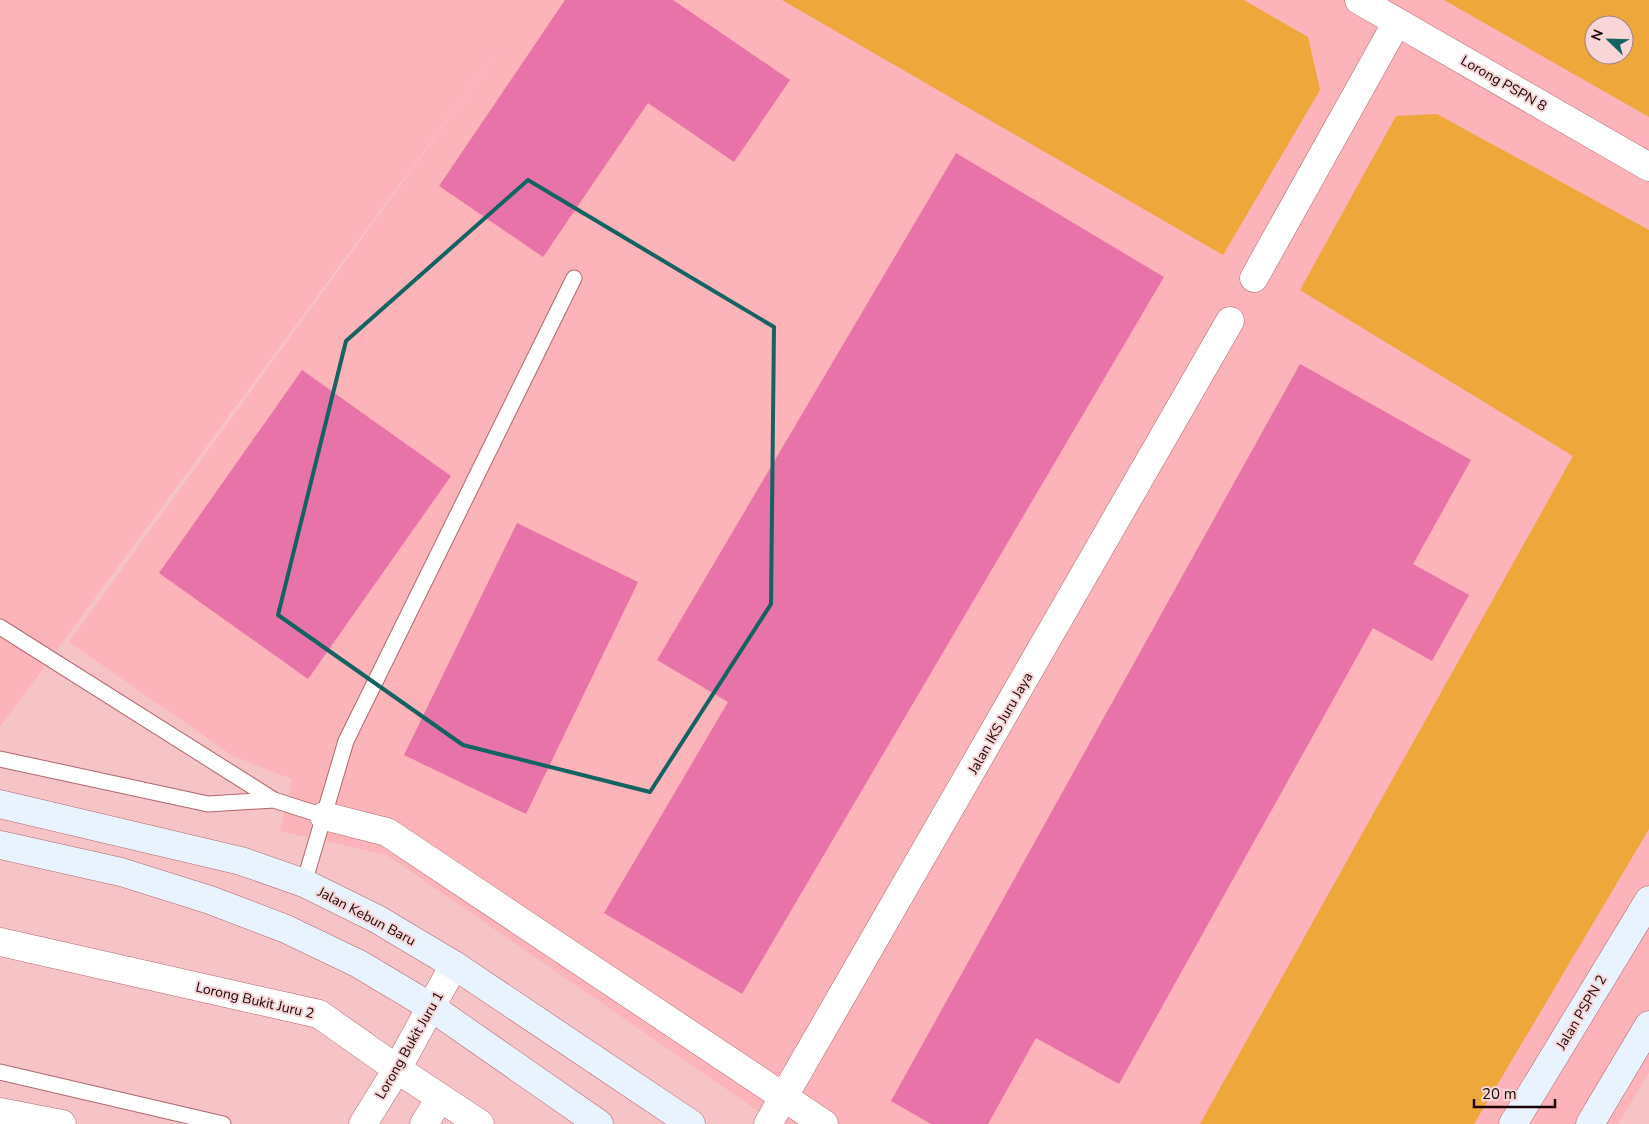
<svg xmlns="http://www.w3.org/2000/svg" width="1649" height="1124" font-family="'Nunito Sans',sans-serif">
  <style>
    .built { fill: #fcb3b9; fill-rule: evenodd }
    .green { fill: #eda73b; fill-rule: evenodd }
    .building { fill: #e873a8 }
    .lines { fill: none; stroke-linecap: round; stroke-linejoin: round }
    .lane-casing { stroke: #b1666e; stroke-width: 17 }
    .street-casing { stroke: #b1666e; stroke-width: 29 }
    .secondary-casing { stroke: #b1666e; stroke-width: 29 }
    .lane { stroke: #fff; stroke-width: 15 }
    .street { stroke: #fff; stroke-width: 28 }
    .secondary { stroke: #e9f3fe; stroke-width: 28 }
    .marked { fill: none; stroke: #136362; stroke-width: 4; stroke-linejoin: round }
    .labels { text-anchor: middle; stroke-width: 4; stroke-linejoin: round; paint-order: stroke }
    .street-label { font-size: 14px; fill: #1c0306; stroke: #f8d6d8 }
  </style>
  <rect width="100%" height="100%" fill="#f6c4c7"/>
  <!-- built -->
  <path class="built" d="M0,0H1649V1072L1618,1124H777L387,855L280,831L292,779L233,756L69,642L510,34L0,727ZM1594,25H1624V55H1594Z"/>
  <!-- green -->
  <path class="green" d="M782,0H1244L1308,37L1320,90L1223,255Z
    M1444,0H1649V117ZM1594,25H1624V55H1594Z
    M1437,114L1649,230V829L1474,1124H1200L1573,456L1300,290L1396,116Z"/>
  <!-- building -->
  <path class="building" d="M565,0H673L790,80L734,162L648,103L543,257L439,186Z
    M956,153L1164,277L742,994L604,913L728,702L657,660Z
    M1300,364L1471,460L1413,564L1469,595L1432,661L1373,628L1119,1084L1036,1038L988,1124H931L891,1101Z
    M302,370L451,476L308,679L159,573Z
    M517,523L638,582L526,814L404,755Z"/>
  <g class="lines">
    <!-- lane casing -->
    <g class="lane-casing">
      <path id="lane" d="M0,627L274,800L324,816
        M0,759L208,804L274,800
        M304,883L346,741L574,278
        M0,1072L223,1124"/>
    </g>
    <!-- street casing -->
    <g class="street-casing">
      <path id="street" d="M1359,0L1649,167
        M1254,278L1397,22
        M324,816L387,832L824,1124
        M0,942L319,1014L397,1069L480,1124
        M0,1112L62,1124
        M363,1124L397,1069L454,965
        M424,1124L440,1098
        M768,1124L1230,321"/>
    </g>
    <!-- secondary casing -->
    <g class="secondary-casing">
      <path id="secondary" d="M0,804L241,861L304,883L377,919L454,965L691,1124
        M0,845L121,872L210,900L286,929L359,964L431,1007L599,1124
        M1513,1124L1649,900
        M1590,1124L1649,1025"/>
    </g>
    <!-- lane -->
    <use href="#lane" class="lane"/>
    <!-- street -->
    <use href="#street" class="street"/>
    <!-- secondary -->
    <use href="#secondary" class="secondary"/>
  </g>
  <!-- marked area -->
  <path class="marked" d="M528,180L774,327L771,604L650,792L463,745L278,615L346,341Z"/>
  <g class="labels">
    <!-- street labels -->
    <g class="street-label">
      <text transform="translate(1504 83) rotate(30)" y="5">Lorong PSPN 8</text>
      <text transform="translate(1000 723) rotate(-60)" y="5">Jalan IKS Juru Jaya</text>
      <text transform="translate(367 916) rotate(28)" y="5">Jalan Kebun Baru</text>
      <text transform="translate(255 1000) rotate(13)" y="5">Lorong Bukit Juru 2</text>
      <text transform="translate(1581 1012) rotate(-59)" y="5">Jalan PSPN 2</text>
      <text transform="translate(409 1045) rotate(-60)" y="5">Lorong Bukit Juru 1</text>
    </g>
  </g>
  <!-- north arrow -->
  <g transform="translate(1609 40) rotate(293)"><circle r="24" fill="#f8d6d8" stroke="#a08284"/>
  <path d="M0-4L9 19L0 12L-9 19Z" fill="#136362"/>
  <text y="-8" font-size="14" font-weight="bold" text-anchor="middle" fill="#1c0306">N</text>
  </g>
  <!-- scale -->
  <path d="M1474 1099v8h81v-8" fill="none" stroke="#1c0306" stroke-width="2.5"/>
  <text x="1482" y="1099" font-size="15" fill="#1c0306" stroke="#f8d6d8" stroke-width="4" paint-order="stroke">20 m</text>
</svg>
